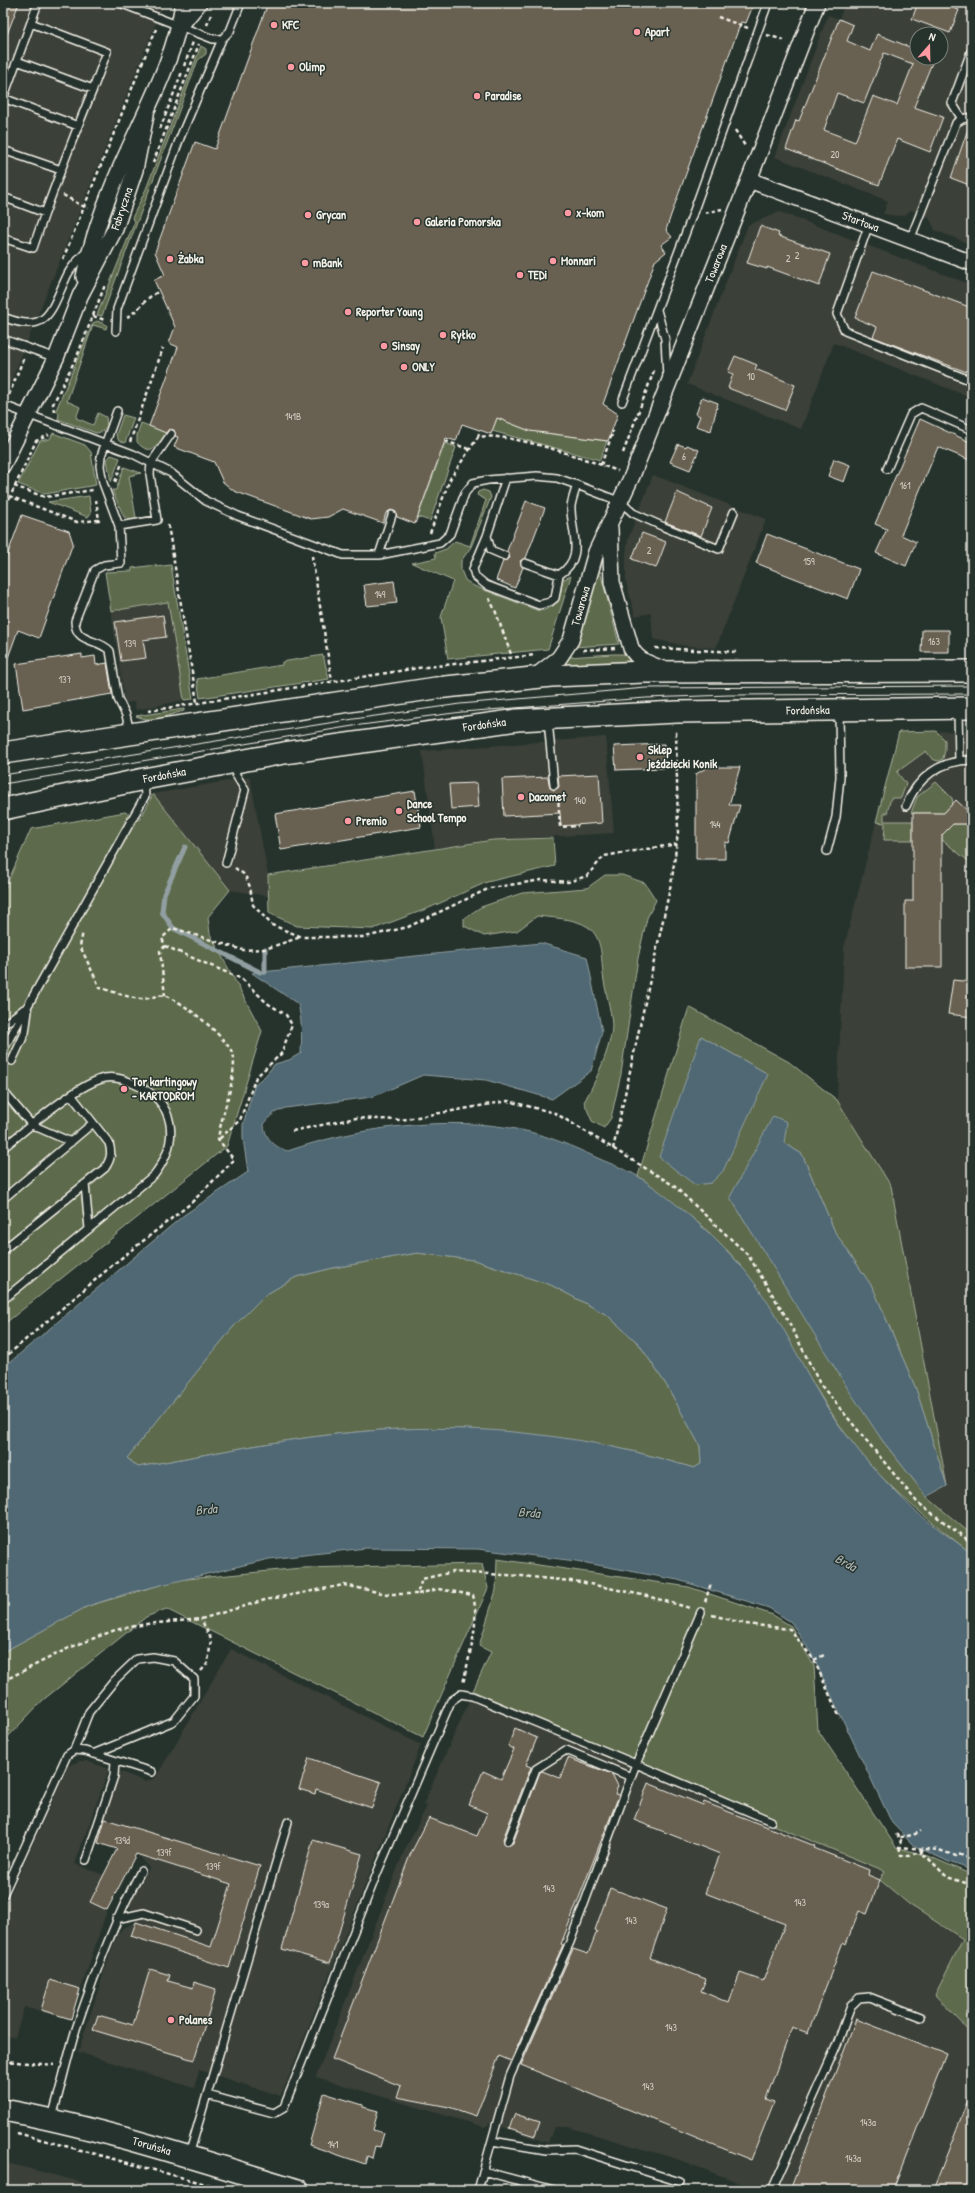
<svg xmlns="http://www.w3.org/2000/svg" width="975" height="2193" font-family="'Patrick Hand',sans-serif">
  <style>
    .built { fill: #3a4138; fill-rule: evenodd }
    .green { fill: #5d6b4c; stroke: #a8ae9a; fill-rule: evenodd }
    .water { fill: #4f6873; stroke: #919fa2; fill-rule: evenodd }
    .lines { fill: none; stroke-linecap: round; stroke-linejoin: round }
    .stream { stroke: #919fa2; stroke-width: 5 }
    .building { fill: #686151; stroke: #f4f1e8; fill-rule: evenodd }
    .lane-casing { stroke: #f4f1e8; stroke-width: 10 }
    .street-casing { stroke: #f4f1e8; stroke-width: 18 }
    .secondary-casing { stroke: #f4f1e8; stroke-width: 24 }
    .path { stroke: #f4f1e8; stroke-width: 2.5; stroke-dasharray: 4 3; stroke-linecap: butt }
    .lane { stroke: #26332d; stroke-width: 7 }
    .street { stroke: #26332d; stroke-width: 15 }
    .secondary { stroke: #26332d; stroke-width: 21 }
    .tram { stroke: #f4f1e8; stroke-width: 1 }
    .poi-dot { fill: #ff9aa2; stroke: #26332d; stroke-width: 1.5 }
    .labels { text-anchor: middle; stroke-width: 3; stroke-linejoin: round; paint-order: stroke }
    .number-label { font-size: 10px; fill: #d1cdc2 }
    .poi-label { font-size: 12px; font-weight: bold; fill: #f4f1e8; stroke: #26332d; text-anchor: start }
    .street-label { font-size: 12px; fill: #f4f1e8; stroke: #26332d }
    .water-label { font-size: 13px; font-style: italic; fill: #b2bab9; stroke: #26332d }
  </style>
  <rect width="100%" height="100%" fill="#26332d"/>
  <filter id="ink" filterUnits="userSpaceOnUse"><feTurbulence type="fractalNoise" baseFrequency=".025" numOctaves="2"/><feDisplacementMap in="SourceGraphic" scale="8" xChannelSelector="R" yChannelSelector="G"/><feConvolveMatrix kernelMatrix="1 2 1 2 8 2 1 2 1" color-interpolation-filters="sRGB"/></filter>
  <g filter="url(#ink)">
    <!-- built -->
    <path class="built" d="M3,3H164L3,401Z
      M845,3H972V245L935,230L929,217L911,210L905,215L898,216L883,214L888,201L775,157L828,15L839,19ZM917,34H941V58H917Z
      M780,212L972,285V398L834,343L801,429L687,384L748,225Z
      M653,475L766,519L716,648L686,646L653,639L651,613L635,616L626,582V555L628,539Z
      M168,602L184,700L136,710L134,702L125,703L111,611Z
      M972,731V1535L927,1497L947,1486L891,1186L837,1100L844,948L899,732Z
      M606,737L614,833L493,840L435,848L422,751Z
      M250,777L268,875V896L230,890L153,794Z
      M231,1649L421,1745L281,2096L199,2070L194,2088L78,2052L116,1936L123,1928L136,1922L129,1905L149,1868L140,1856L147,1832L105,1819L119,1771L146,1782L156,1777Z
      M470,1699L885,1871L880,1880L910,1905L963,1939L935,1995L972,2034V2190H738L740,2183L674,2158L568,2127H554L548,2143L491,2123L484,2127L316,2077L403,1854L427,1806L423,1805Z
      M79,1761H86L109,1769L75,1864L104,1875L90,1902L107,1910L71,2019L24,2007L15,2037L3,2036V1922L11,1892L68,1766Z
      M3,2162L89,2184L110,2190H3Z"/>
    <!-- green -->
    <path class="green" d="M201,46L206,49V54L198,60L102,316L97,315L135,221L132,218L146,189Z
      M97,321L107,325L106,329L93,325L67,401L80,407L76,418L93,425L98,413L106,417L107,426L102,432L96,433L58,419L59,414L56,410L93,323Z
      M123,415L134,418L125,443L119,441L116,435Z
      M497,418L530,431L607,441L600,460L492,431Z
      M141,423L166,432C159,445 151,458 137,442V435Z
      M53,433L85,445L91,452L96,485L45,494L18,484L40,441L50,439Z
      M445,443L456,447L430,521L418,517Z
      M111,455L120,458L111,482L107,460Z
      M124,467L141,473L129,476L136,518L148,517L131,520L124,517L112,490H116Z
      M483,490L489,492L491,497L471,547L461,561V570L465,580L474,586L539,611C556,609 562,596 562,580L571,576L548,649L448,659L441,617L453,581L412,563L436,558L435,553L446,549L455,541L470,546L486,500L477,495L478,492Z
      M89,496L91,513L88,517L48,502Z
      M156,565V567L171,565L193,699L184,700L168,602L111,611L105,572L132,571V568Z
      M600,571L619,644L574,647L596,573Z
      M613,654H626L633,661V663L562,666L568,657Z
      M323,655L329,679L200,698L197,679L282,665V662Z
      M184,709V711C167,715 154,724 136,716Z
      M936,731L945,740V750L943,759L938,761L932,759L926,751L897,772L906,784L901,798H891L887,813H884V821H913V840H884L885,823L876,822L899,732Z
      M936,782L952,798L953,803L942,815V813H911L917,797Z
      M153,794L230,890L208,917L210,934L262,1031L227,1146L3,1325V893L31,829L125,812L140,820Z
      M953,824H972V864L942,840V832Z
      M553,838L555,866L487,882L429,908L373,929L297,926L269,913L268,875L493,840Z
      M605,875H622L645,883L656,900L647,918L638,958L621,1074L611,1118L604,1128L592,1121L584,1102C594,1085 612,1046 612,1025C611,1008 605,992 603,974C601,958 603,938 588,927C575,918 553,918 537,916L517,931L484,936L464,926V918L481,907L522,893L587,888Z
      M689,1007L789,1062L837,1100L891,1186L947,1486L916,1389L873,1288L835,1232L802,1154L784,1143L730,1197L882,1440L927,1497L972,1535V1554C932,1522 890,1491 858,1450C815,1396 787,1332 748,1276C724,1240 674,1202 638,1176ZM701,1036L768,1074L752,1106Z
      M417,1253L474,1260L551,1285L607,1315L639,1344L667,1386L700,1446L701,1464L694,1468C672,1462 650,1455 627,1450C545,1432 452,1424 368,1431C291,1437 215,1453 138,1467L127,1458L234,1326L265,1295L296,1277L333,1268Z
      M497,1559L689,1587L773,1615L791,1626L814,1666L818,1730L896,1847L931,1857L972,1875V2034L935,1995L963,1939L910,1905L880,1880L885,1871L590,1750L591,1741L473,1691L491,1652L479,1646L496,1590Z
      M482,1564L488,1588L423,1737L166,1609L146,1617L43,1700L3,1742V1652L88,1606L177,1580L301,1568Z"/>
    <!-- water -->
    <path class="water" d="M541,943L587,957L602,1032L591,1071L552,1099L486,1080L423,1075L372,1097L285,1108L274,1113L264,1124C264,1137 275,1148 288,1151C356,1127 450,1115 521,1130C546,1135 569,1145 591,1155C607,1163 625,1168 639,1177C676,1201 719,1240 747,1273C778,1312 798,1359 823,1401C846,1438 876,1473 907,1503C926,1522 951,1537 972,1554V1870L949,1862L913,1845L892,1823L811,1653L791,1622L769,1608L678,1580L576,1561L478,1549L366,1548L269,1559L132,1592L88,1606L3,1652V1368L184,1215L248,1172L243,1138V1125L255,1084L265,1076L275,1064L289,1060L301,1053C302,1036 302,1020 298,1004L252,973ZM417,1253L474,1260L551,1285L607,1315L639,1344L667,1386L700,1446L701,1464L694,1468C672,1462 650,1455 627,1450C544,1431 453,1424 368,1431C291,1437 215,1453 138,1467L127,1458L234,1326L265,1295L296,1277L333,1268Z
      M701,1036L768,1074L723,1171L711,1183L695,1185L659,1157Z
      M773,1116L787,1122L784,1143L802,1154L835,1232L873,1288L916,1389L947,1486L927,1497L882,1440L848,1389L730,1197Z"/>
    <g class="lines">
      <!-- stream -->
      <path class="stream" d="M185,847L164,894L162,912L173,928L260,972
        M265,972V949"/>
    </g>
    <!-- building -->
    <path class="building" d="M3,3H19L4,42H3Z
      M268,3H754L746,23L741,22L671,215L666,230L672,237L661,245L666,252L655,261L603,404L618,414L608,441L530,431L497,418L491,434L462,424L456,441L446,438L415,524L397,517L396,512L391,510L386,513L383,523L343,509L328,517L311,519L234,491L223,482L214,462L174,447L178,437L175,436L174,430L169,429L166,433L149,426L178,347L169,343L175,327L154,280L165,275L155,252L195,142L215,149Z
      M918,3H941L959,10L950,33L912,19Z
      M839,19L853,25L847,41L870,51L877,34L917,50V58H934L914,107L943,117L930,152L897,139L879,185L786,149L796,120L799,121ZM884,53L913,64L897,105L873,96L855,142L824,130L837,93L864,103Z
      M970,123L972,124V186L951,178Z
      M760,226L779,233L778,236L830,254L819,286L767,267V269L747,263Z
      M873,271L972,308V374L873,337L877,327L855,318Z
      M735,356L757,365L755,369L795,385L785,410L728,388L733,374L728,372Z
      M702,397L718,403L711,431L696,426L700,416L696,414Z
      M920,419L972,443V461L938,447L901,535L916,542L906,566L876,553L887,529L875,524Z
      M678,444L686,447L687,445L699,450L690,470L670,462Z
      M834,459L850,465L844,482L828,476Z
      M677,492L712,508L701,536L665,522Z
      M526,501L545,508L526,558L520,561L523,567L515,588L496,580L503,561L510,558L507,551Z
      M22,515L69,531L73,543L39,638L18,630L5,666L3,665V567Z
      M642,533L666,542L656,568L632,559Z
      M767,534L859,569L848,599L756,563Z
      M394,581L397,603L367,606L364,585Z
      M163,615L166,637L143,640L146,658L121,661L115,622Z
      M922,630H949V652H921Z
      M82,654V658L95,656L96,665L107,663L112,694L23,709L16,664Z
      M664,744V768L616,770L614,746Z
      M708,767H740L729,805H740L729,843L725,842V859H696V774Z
      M599,774L602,823L561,826L560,813L504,816L502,779L548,777L550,788L554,790L559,787L558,776Z
      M477,783L479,807L451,809L449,784Z
      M415,791L421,827L281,850L275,814Z
      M956,800L972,815V824H953L942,835V967H905V901H913V813H944Z
      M953,980L972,982V1017L948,1014Z
      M515,1728L537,1738L526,1765L531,1767L503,1839L506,1845L513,1843L540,1772L542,1771L560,1778L568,1758L612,1774L618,1786L615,1794L619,1795L561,1944L563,1945L511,2061L499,2056L476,2116L449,2107L397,2097L401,2086L332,2059L410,1855L429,1818L477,1836L487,1813L469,1805L483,1771L501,1779L514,1749L508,1746Z
      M309,1758L381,1782L372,1808L316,1789L315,1794L299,1789Z
      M648,1783L703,1805L704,1802L815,1846L814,1848L869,1870L868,1875L880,1880L867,1914L859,1911L846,1944L843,1942L808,2033L792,2027L766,2099L774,2102L751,2160L521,2065L573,1949L588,1954L597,1931L595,1930L610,1888L667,1909L650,1958L706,1979L701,1991L729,2003L740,1973L763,1981L785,1924L705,1893L720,1854L634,1820Z
      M105,1819L260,1866L229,1968L131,1936L136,1922L211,1947L231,1884L136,1854L107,1910L90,1902L117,1849L98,1843Z
      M313,1840L362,1854L330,1963L282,1949Z
      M150,1969L170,1975L168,1981L193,1988L194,1982L216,1989L194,2060L93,2030L98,2015L133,2025Z
      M50,1980L80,1989L71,2019L41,2010Z
      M856,2019L946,2054L893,2190H790Z
      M971,2092L972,2190H933Z
      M324,2093L363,2105V2107L378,2111L373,2130L384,2133L380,2147L375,2146L372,2158L367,2156L365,2164L309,2145Z
      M515,2114L540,2122L535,2136L509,2128Z"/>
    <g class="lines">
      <!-- lane casing -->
      <g class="lane-casing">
        <path id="lane" d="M120,3L213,39H222
          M17,61L93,89L107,52L31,23
          M3,98L78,126L93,89
          M3,99L38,3
          M962,119L952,103L972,49
          M3,150L61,170L78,126
          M3,197L45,213L61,170
          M869,224L837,314L845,331L972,381
          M3,238L33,248L45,213
          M910,240L956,123L962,119L972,117
          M657,310L665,339L667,377
          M3,317C48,335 50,312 66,278C70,268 79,259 87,251
          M116,331L117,309L180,138L222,39L230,31L241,3
          M3,339L56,358
          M622,402L692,216L768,3
          M3,405L133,454L171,473L206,501L238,516L343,555H379L440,543L450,534L465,493L473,483L488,480L537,476L557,478L577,485L621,502L633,513L664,527L719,549L734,512
          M117,411L101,456L100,466L103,483L119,526L121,563L104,565L95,570L75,621C75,644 99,638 110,651L118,699L126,715L130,732
          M887,469L911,414L921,408L972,430
          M119,526L157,520L150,474L151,463L171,434
          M487,536L473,569L475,576L486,585L539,605L550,602L555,598L559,575
          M379,555L392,515
          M505,556L491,550L487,536L506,478
          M525,563L559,575C587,557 570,531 571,506C572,499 575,491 577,485
          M958,711L959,760
          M548,720L554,785
          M906,806C917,777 941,760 972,760
          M827,851L836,817L840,777L839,711
          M226,863L245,790L236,775L234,764
          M3,1025L24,1009
          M3,1050L145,796L144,781
          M12,1061L25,1033L28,1011
          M3,1091L32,1125L71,1142
          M3,1148C27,1129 77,1084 105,1078C115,1076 126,1080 134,1084C177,1102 180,1141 154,1175L3,1300
          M85,1184L89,1229
          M3,1199L93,1123
          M3,1250L105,1168C111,1159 112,1153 109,1143L72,1096
          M74,1750L89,1712L115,1680L137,1659L153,1657L174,1661L194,1679V1696L174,1721L93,1754
          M631,1777L636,1764L771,1821
          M86,1860L114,1776L115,1761
          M3,1895L67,1755L74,1750L85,1751L152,1772
          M116,1919L144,1913L196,1930
          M207,2095L274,2113L284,2107L378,1871L451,1701L461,1694L472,1696L636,1764L701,1612
          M52,2117C61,2088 67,2058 76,2029C94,1975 114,1921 141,1871
          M492,2141L546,2150L575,2149L680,2182
          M189,2155L288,1822
          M483,2171L554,2190
          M478,2190L510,2076L570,1942L631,1777L566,1750L536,1769L508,1841
          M772,2190L838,2042L851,2006L859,1998L869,1997L921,2017"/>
      </g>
      <!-- street casing -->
      <g class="street-casing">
        <g id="street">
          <path d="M180,26L199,3"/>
          <path id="s1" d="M749,180L972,263"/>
          <path d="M84,277C93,233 109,192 128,151C149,104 176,55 183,3"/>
          <path id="s2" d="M3,465L56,358L80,296L115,229L135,170L146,115"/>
          <path d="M610,528L612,582L631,648C638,661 649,664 663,669"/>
          <path id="s3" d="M536,676L559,658L571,640L596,552L632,476L749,180L817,3"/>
        </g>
      </g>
      <!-- secondary casing -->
      <g class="secondary-casing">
        <g id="secondary">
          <path d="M3,753L436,688L551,676L644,672L972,671"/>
          <path id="s4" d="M3,809L144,779L284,753L517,720L677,712L972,708"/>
          <path id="s5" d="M3,2110C103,2128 201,2161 298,2190"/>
        </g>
      </g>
      <!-- path -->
      <path class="path" d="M718,17L748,28
        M207,25L211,15
        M767,35L787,41
        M184,66L193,42
        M160,129L182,72
        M735,130L745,146
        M153,163L199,44
        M63,195L88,209
        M705,213L722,209
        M63,259L156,29
        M93,316L105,320
        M127,317C140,310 146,296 159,292
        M9,395L24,357
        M54,412L53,404L78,354L105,285
        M478,437L480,430
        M445,441L469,449
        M130,442L163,348
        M623,453L655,368
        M601,465L613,432H612
        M115,482L122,463
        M14,486L45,497L93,490
        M9,496L77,522L99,520L96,500
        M3,512L36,441L49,435
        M168,525L197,702
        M430,533L450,479L478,437C511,432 585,459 618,471
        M312,556L332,681
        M489,598L495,610L512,657
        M655,648L738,652
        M583,650L616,648
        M148,711L418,668L536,655
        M558,795L560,827L578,826
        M235,868L245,875L250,887L253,905L272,925L302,937H365L408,927L490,888L542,880L568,882L587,876L604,856L677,844
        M165,946L242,979L267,1003L286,1015L292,1025L281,1054L256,1077L240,1120L219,1139
        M165,996L160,951L165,946L162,938L173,928L243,950L265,949L301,937
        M292,1131L356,1118L401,1120L508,1101L555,1113L673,1185L748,1255L788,1320L820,1384L917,1502L972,1543
        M613,1149L672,879L678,832L676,730
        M3,1359L115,1263L190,1204L234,1160L218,1139C222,1112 234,1087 234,1059C234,1042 181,1000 166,996C159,994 149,999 142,999C128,998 113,991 100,988L80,946L83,932
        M418,1594L438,1589L473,1595C480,1625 469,1654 463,1684
        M705,1602L711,1583
        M712,1615L746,1624L790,1629L814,1660L840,1718
        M814,1660L826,1654
        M201,1671L208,1663L211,1639L201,1619
        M3,1681L69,1648L115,1630L146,1624L201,1619L265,1600L344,1585L387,1594H417L422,1579L453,1572L522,1576L580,1582L647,1596L690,1608
        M896,1834L901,1840L899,1847L939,1850L956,1856L958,1854L967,1857L972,1866
        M900,1837L913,1835L921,1831
        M899,1847L901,1855L910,1856L924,1849L920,1854L929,1859L947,1877L972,1885
        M3,2061L54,2065
        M17,2133L228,2190"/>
      <!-- lane -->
      <use href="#lane" class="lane"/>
      <!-- street -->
      <use href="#street" class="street"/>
      <!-- secondary -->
      <use href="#secondary" class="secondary"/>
      <!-- tram -->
      <path class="tram" d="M3,775L354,719L460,704L646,688L972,686
        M3,784L353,726L462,712L646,698L729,695L972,694"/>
    </g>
  </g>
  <!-- markers -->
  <g class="poi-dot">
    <circle cx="274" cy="25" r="4"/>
    <circle cx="637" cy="32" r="4"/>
    <circle cx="291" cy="67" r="4"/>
    <circle cx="477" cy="96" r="4"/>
    <circle cx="568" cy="213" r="4"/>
    <circle cx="308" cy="215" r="4"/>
    <circle cx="417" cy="222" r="4"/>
    <circle cx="170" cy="259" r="4"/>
    <circle cx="553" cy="261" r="4"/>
    <circle cx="305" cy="263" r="4"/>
    <circle cx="520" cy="275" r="4"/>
    <circle cx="348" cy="312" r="4"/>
    <circle cx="443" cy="335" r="4"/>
    <circle cx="384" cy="346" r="4"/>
    <circle cx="404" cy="367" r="4"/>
    <circle cx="640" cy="757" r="4"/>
    <circle cx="521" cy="797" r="4"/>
    <circle cx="399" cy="811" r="4"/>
    <circle cx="348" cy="821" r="4"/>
    <circle cx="124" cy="1089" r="4"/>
    <circle cx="171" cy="2020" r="4"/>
  </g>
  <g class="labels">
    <!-- number labels -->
    <g class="number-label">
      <text x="835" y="158">20</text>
      <text x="797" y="259">2</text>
      <text x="788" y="262">2</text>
      <text x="751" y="380">10</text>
      <text x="293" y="420">141B</text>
      <text x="684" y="460">6</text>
      <text x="905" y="489">161</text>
      <text x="649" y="554">2</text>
      <text x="809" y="565">159</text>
      <text x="380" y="598">149</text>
      <text x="934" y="645">163</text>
      <text x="130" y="647">139</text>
      <text x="65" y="683">137</text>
      <text x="580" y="804">140</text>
      <text x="715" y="828">144</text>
      <text x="122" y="1844">139d</text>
      <text x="164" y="1856">139f</text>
      <text x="213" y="1870">139f</text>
      <text x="549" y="1892">143</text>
      <text x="800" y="1906">143</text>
      <text x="321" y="1908">139a</text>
      <text x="631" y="1924">143</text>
      <text x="671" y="2031">143</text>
      <text x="648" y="2090">143</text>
      <text x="868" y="2126">143a</text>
      <text x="333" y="2148">141</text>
      <text x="853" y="2162">143a</text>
    </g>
    <!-- poi labels -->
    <g class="poi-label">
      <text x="282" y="29">KFC</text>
      <text x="645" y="36">Apart</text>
      <text x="299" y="71">Olimp</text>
      <text x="485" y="100">Paradise</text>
      <text x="576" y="217">x-kom</text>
      <text x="316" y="219">Grycan</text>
      <text x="425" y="226">Galeria Pomorska</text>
      <text x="178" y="263">Żabka</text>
      <text x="561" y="265">Monnari</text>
      <text x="313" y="267">mBank</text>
      <text x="528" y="279">TEDi</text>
      <text x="356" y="316">Reporter Young</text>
      <text x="451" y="339">Ryłko</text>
      <text x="392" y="350">Sinsay</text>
      <text x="412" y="371">ONLY</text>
      <text x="648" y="754">Sklep<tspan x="648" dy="14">jeździecki Konik</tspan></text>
      <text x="529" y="801">Dacomet</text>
      <text x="407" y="808">Dance<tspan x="407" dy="14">School Tempo</tspan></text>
      <text x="356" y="825">Premio</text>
      <text x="132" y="1086">Tor kartingowy<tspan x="132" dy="14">- KARTODROM</tspan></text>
      <text x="179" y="2024">Polanes</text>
    </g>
    <!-- street labels -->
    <g class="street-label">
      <text dy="4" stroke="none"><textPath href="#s2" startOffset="283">Fabryczna</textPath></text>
      <text dy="4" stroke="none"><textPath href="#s1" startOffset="119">Startowa</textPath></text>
      <text dy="4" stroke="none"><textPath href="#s3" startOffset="455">Towarowa</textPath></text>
      <text dy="4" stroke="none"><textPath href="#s3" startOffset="86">Towarowa</textPath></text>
      <text dy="4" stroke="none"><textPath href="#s4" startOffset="813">Fordońska</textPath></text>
      <text dy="4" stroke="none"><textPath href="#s4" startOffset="489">Fordońska</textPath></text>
      <text dy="4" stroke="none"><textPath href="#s4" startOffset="165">Fordońska</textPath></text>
      <text dy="4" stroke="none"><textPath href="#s5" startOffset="153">Toruńska</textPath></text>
    </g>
    <!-- water labels -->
    <g class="water-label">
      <text transform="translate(206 1509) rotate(-6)" y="5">Brda</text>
      <text transform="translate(529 1512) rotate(4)" y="5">Brda</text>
      <text transform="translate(846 1562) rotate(28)" y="5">Brda</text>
    </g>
  </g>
  <!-- margin -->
  <rect width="975" height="2193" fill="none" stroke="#26332d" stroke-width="16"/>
  <rect x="8" y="8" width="959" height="2177" fill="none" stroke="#f4f1e8" stroke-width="1.5" filter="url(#ink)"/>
  <!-- north arrow -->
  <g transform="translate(929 46) rotate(20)"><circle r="19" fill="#26332d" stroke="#787f78"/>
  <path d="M0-3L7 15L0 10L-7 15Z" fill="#ff9aa2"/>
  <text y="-6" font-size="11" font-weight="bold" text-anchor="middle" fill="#f4f1e8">N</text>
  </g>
</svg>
